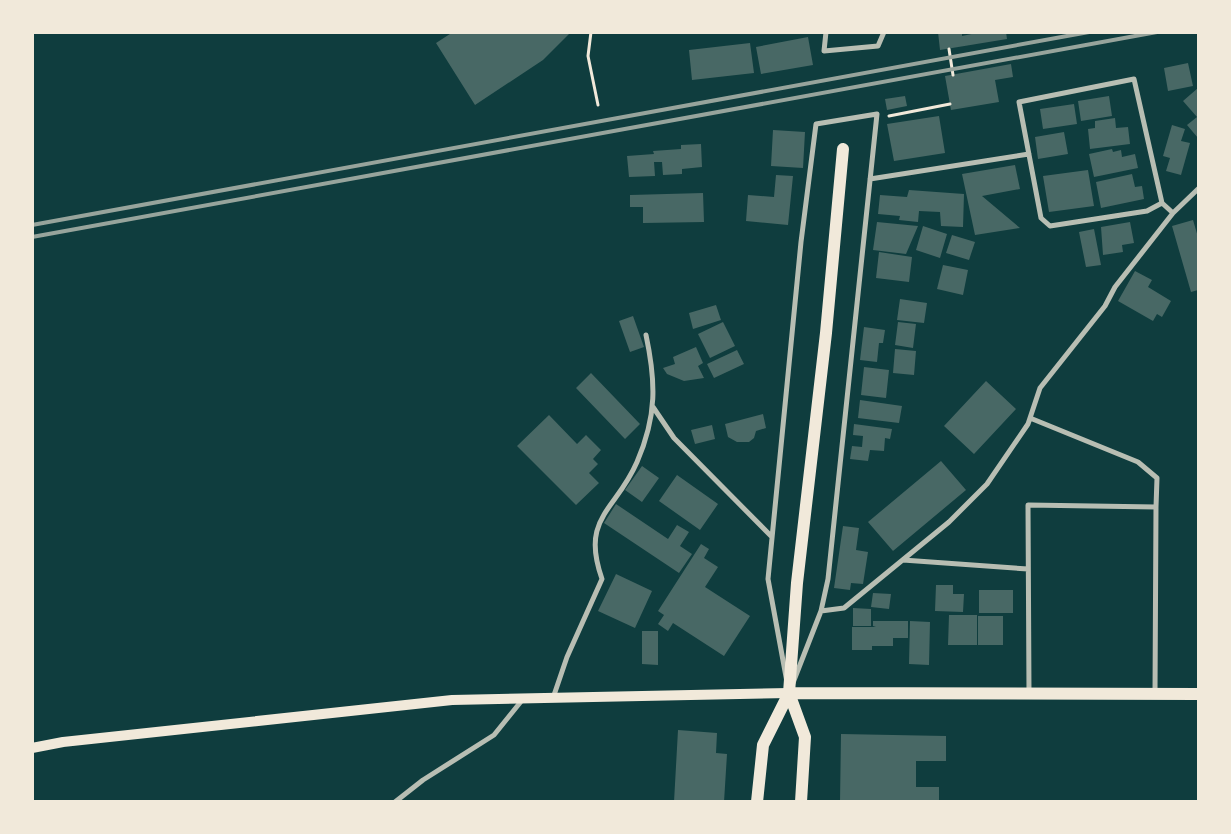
<svg xmlns="http://www.w3.org/2000/svg" width="1231" height="834" font-family="'Exo 2',sans-serif">
  <style>
    .building { fill: #486865 }
    .lines { fill: none; stroke-linecap: round; stroke-linejoin: round }
    .path { stroke: #f1e9da; stroke-width: 3 }
    .minor { stroke: #b8beb3; stroke-width: 5 }
    .secondary { stroke: #f1e9da; stroke-width: 10 }
    .primary { stroke: #f1e9da; stroke-width: 12 }
    .rail { stroke: #97a49c; stroke-width: 4 }
  </style>
  <rect width="100%" height="100%" fill="#0f3d3e"/>
  <!-- building -->
  <path class="building" d="M453,32H571L543,60L475,105L436,43Z
    M938,32H962V36L981,32H1006L1007,39L940,50Z
    M808,37L813,65L761,74L756,47Z
    M750,43L754,73L692,80L689,50Z
    M1188,63L1193,86L1168,91L1164,68Z
    M1011,64L1013,77L995,80L999,102L951,110L945,76Z
    M1198,88V138L1187,125L1197,117L1183,101Z
    M905,96L907,106L887,110L885,99Z
    M1109,96L1112,116L1081,121L1078,101Z
    M1074,104L1077,124L1043,129L1040,109Z
    M939,116L945,153L894,161L887,124Z
    M1115,118L1116,128L1128,127L1130,144L1090,149L1088,129L1095,128V121Z
    M1172,125L1185,129L1181,141L1190,143L1181,175L1166,171L1170,158L1163,156Z
    M773,130L805,132L803,168L771,166Z
    M1064,132L1068,154L1038,159L1035,137Z
    M701,144L702,167L682,169V174L663,175L662,162H654L655,176L629,177L627,156L654,154L653,151L681,149V145Z
    M1112,149L1113,152L1121,150L1122,157L1135,154L1138,168L1094,177L1089,154Z
    M1015,165L1020,189L982,196L1020,228L975,235L962,174Z
    M1088,170L1094,206L1049,212L1043,176Z
    M1132,174L1135,187L1142,186L1144,199L1101,208L1096,182Z
    M776,175L793,176L788,225L746,221L748,195L774,197Z
    M909,190L964,194L963,227L941,226L940,212L919,211L918,222L899,220L900,216L878,214L880,195L907,197Z
    M703,193L704,222L643,223V207H630V195Z
    M1193,220L1198,237V290L1191,292L1172,226Z
    M877,222L918,226L906,254L873,250Z
    M1130,222L1134,243L1122,245L1123,252L1103,255L1101,227Z
    M923,226L947,234L940,258L916,250Z
    M1094,229L1101,265L1086,267L1079,232Z
    M952,235L975,242L969,260L946,253Z
    M879,252L912,257L909,282L876,278Z
    M943,265L968,270L963,295L937,289Z
    M1135,271L1152,280L1148,287L1171,301L1162,317L1157,314L1153,321L1118,301Z
    M900,299L927,303L924,323L897,320Z
    M716,305L721,320L693,329L689,313Z
    M633,316L644,347L630,352L619,321Z
    M723,322L735,346L710,358L698,334Z
    M898,322L916,324L913,348L895,345Z
    M864,327L885,330L883,343H879L877,362L860,360Z
    M696,347L703,363L698,366L704,378L684,381L667,374L663,368L675,364L673,357Z
    M895,349L916,351L914,375L893,373Z
    M737,350L744,364L714,378L707,364Z
    M864,367L889,370L886,398L861,395Z
    M591,373L640,424L625,439L576,388Z
    M986,381L1016,409L974,454L944,426Z
    M860,400L902,406L899,423L858,418Z
    M763,414L766,428L756,431L754,438L749,442H737L728,437L725,424Z
    M549,415L577,444L586,435L601,450L593,459L598,464L589,473L599,483L576,505L517,446Z
    M854,424L892,429L890,439L885,438L884,451L870,450L868,461L850,459L852,446L862,447L863,436L853,435Z
    M712,425L715,439L695,444L691,430Z
    M941,461L966,490L893,551L868,522Z
    M642,466L659,478L642,502L625,490Z
    M677,475L718,504L700,530L659,501Z
    M616,504L668,539L677,525L689,532L680,546L692,554L679,573L604,523Z
    M843,526L859,528L856,550L868,552L863,584L851,583L850,590L834,588Z
    M701,544L709,549L704,558L718,567L705,587L750,616L724,656L673,623L668,631L658,624L664,615L658,611Z
    M616,574L652,591L635,628L598,611Z
    M936,585H953V594H964L963,612L935,611Z
    M979,590H1013V613H979Z
    M873,593L891,594L889,609L871,607Z
    M853,608L871,609V626H853Z
    M949,615H977V645H948Z
    M978,616H1003V645H978Z
    M873,621H908V638H893V646H872V650H852V627H876L873,626Z
    M910,621L930,622L929,665L909,664Z
    M642,631H658V665L642,664Z
    M678,730L717,733L716,753L727,754L724,802H674Z
    M841,734L946,736V761H916V787H939V802H840Z"/>
  <g class="lines">
    <!-- path -->
    <path class="path" d="M591,32L588,56L598,105
      M949,49L953,75
      M889,116L950,104"/>
    <!-- minor -->
    <path class="minor" d="M826,32L824,51L878,46L884,32
      M877,114L828,579L821,611L789,693L768,579L801,242L816,124Z
      M870,179L1029,154
      M1162,203L1147,211L1050,226L1041,218L1019,102L1134,79L1162,203L1173,213
      M653,407L674,438L772,537
      M1030,418L1138,462L1157,478L1156,507
      M903,560L1028,569
      M821,611L844,608L949,522L987,484L1028,424L1040,388L1105,306L1115,287L1173,213L1198,189
      M1029,693L1028,505L1156,507L1155,693
      M553,698L567,657L602,579C580,517 616,511 637,462C657,416 656,382 646,335
      M395,802L423,780L494,735L523,699"/>
    <!-- secondary -->
    <path class="secondary" d="M32,748L63,742L452,700L789,693"/>
    <!-- primary -->
    <path class="primary" d="M789,693L1198,694
      M789,693L805,737L801,802
      M757,802L763,745L789,693L797,583L826,333L843,149"/>
    <!-- rail -->
    <path class="rail" d="M32,225L1089,32
      M32,237L1157,32"/>
  </g>
  <!-- border -->
  <rect width="1231" height="834" fill="none" stroke="#f1e9da" stroke-width="68"/>
</svg>
